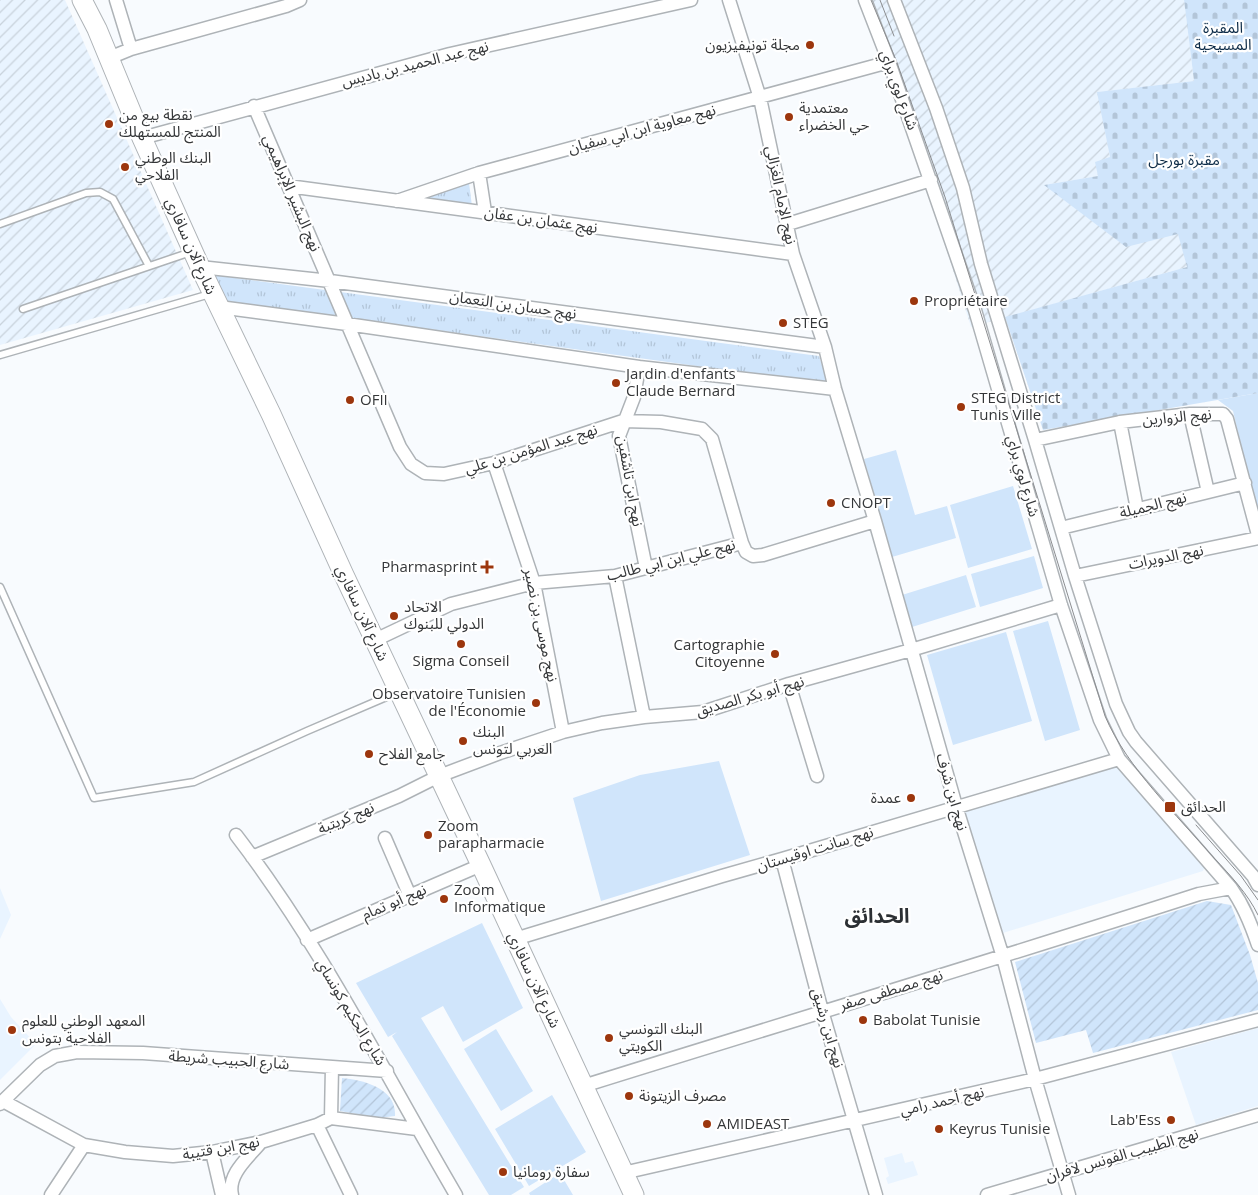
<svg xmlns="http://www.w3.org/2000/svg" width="1258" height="1195" font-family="'Open Sans','Noto Sans Arabic',sans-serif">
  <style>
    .built { fill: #e9f4ff }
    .industrial { fill: url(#industrial-furrows) }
    .grass { fill: #d0e5fb }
    .cemetery { fill: url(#cemetery-stones) }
    .park { fill: url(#park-tufts) }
    .garden { fill: url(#garden-furrows) }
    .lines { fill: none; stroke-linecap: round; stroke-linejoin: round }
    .lane-casing { stroke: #aeb3b7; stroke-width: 9 }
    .street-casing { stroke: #aeb3b7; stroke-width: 15 }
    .secondary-casing { stroke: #aeb3b7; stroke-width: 21 }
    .lane { stroke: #fff; stroke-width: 6 }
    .street { stroke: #fff; stroke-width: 12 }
    .secondary { stroke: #fff; stroke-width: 19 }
    .tram { stroke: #8b8d90; stroke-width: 1 }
    .poi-dot { fill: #9c360d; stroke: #fff; stroke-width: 2 }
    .labels { text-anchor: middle; stroke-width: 4.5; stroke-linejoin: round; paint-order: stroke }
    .park-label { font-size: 15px; fill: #0c2b47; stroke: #fff }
    .poi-label { font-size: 15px; fill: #353739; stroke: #fff; text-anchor: start }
    .street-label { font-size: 15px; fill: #353739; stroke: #fff }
    .district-label { font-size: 20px; font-weight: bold; fill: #2c3034; stroke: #fff }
  </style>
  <defs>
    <pattern id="industrial-furrows" width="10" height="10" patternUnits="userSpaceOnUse" patternTransform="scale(1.25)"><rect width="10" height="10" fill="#e9f4ff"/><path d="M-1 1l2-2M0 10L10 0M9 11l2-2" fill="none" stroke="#c8d2db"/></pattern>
    <pattern id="cemetery-stones" width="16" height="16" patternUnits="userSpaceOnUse" patternTransform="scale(1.25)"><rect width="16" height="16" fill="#d0e5fb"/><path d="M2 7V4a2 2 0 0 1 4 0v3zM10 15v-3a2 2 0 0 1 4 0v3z" fill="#b3c5d8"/></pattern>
    <pattern id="park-tufts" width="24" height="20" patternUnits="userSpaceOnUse" patternTransform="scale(1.25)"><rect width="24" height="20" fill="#d0e5fb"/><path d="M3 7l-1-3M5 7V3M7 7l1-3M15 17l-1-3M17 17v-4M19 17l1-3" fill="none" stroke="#b3c5d8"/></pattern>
    <pattern id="garden-furrows" width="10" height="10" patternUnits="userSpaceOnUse" patternTransform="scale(1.25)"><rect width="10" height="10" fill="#d0e5fb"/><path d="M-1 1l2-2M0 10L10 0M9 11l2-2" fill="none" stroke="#b3c5d8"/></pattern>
  </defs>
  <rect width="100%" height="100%" fill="#f8fbfe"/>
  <!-- built -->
  <path class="built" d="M1117,765L1206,864L1203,871L1003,933L965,811Z
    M0,888L11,915L0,939Z
    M0,999L11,1017L36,1044L0,1080Z
    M1258,1028V1106L1196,1125L1171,1052Z
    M902,1153L905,1163L913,1161L918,1175L888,1184L886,1178L889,1176L884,1158Z"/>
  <!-- industrial -->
  <path class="industrial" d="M0,0H65L193,290L0,345Z
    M860,0H1184L1194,81L1098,92L1110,157L1099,176L1044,185L1179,234L1187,267L971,327L923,175Z"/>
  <!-- grass -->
  <path class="grass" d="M1258,393V518L1233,411L1218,400Z
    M896,450L915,515L947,506L956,538L892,557L864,459Z
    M1013,486L1032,549L968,568L950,505Z
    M1034,556L1043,588L980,607L971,574Z
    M966,575L976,607L912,627L902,595Z
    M1048,621L1080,730L1045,741L1013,631Z
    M1006,632L1032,721L953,745L927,655Z
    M719,761L750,855L601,901L573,798L640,775Z
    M482,923L523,1008L463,1042L443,1006L421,1018L524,1187L511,1195H489L392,1036L397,1032L388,1037L356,983Z
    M496,1029L533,1091L501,1111L464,1049Z
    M552,1095L586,1152L529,1186L495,1129Z
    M560,1173L573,1195H530L529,1193Z"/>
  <!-- cemetery -->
  <path class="cemetery" d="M1184,0H1258V393L1043,430L1005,317L1187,267L1178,234L1126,247L1044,185L1098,176L1095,162L1110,157L1097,92L1194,81Z"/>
  <!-- park -->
  <path class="park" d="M469,183L472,206L412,199Z
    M213,275L819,356L828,384L226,301Z"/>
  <!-- garden -->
  <path class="garden" d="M1207,901L1231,905L1250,955L1258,983V1010L1093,1053L1086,1030L1036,1043L1015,962Z
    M342,1078C363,1080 397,1088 395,1116L378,1118L340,1111Z"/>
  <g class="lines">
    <!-- lane casing -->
    <g class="lane-casing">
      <path id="lane" d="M0,224L86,193L100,192L113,199L149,266
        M23,309L191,252
        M0,355L210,294
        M0,587L94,798L194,782L307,731L398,692"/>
    </g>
    <!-- street casing -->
    <g class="street-casing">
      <path id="street" d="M116,0L131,49
        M729,0L760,98L793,254L825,347L835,389L875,521L956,806L1003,957L1035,1079L1069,1195
        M865,0L889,62L975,310L1061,605L1100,720L1119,759L1231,888
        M894,0L936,108L963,188L981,264L1035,440L1075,576L1116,704L1129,732L1136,742L1253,876L1258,885
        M109,58L131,49L286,6L300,0
        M254,106L400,447L411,464L425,473L444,474L494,463L623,421L661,422L702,429L712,439L742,543
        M142,138L450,54L691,0
        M479,173L485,212
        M288,186L793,254
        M397,201L479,173L889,62
        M788,224L931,180
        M200,267L330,281L825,347
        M219,307L347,324L639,367L835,389
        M639,367L634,397L619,436L646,568
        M1190,414L1208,492
        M1120,422L1137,509
        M1035,440L1120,422L1190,414H1223L1227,419L1258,535
        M494,463L534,583L563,732
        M1061,528L1245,483
        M615,576L644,717
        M1075,576L1258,538
        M375,640L451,604L534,583L615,576L742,543L746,552L753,556L763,555L875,521
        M789,684L817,776
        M236,835C322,947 385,1074 456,1195
        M385,838L410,896
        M252,857L399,796L439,776L500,753L563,732L602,723L644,717L703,712L789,684L911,650L1061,605
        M782,859L822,1011L876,1195
        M515,939L722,876L782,859L1119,759
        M307,940L481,865
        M583,1086C788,1022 994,960 1199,894L1231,888C1244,906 1251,924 1258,945
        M3,1101L84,1145L125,1152L173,1156L212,1152L261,1142L317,1125L331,1118L417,1129
        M0,1104L40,1065L55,1056L77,1052L143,1053L387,1071
        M331,1118L332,1067
        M317,1125L351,1195
        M212,1152L222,1195
        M623,1173L1035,1079L1258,1020
        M51,1195L84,1145
        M232,1195C227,1174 249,1157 261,1142
        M987,1195L1258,1115"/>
    </g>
    <!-- secondary casing -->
    <g class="secondary-casing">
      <path id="secondary" d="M82,0L97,29L142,138L200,267L271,414L344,575L481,865L634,1195"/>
    </g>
    <!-- lane -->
    <use href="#lane" class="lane"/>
    <!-- street -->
    <use href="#street" class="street"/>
    <!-- secondary -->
    <use href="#secondary" class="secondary"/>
    <!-- tram -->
    <path class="tram" d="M871,0L896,60L945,197L1105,716C1127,768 1177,815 1214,858C1230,875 1248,894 1258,915
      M880,0L894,36
      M1196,825L1241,876L1258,900"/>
  </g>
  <!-- markers -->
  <g class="poi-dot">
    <circle cx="810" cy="45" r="5"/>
    <circle cx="789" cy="117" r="5"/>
    <circle cx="109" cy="124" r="5"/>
    <circle cx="125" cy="167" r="5"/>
    <circle cx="914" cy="301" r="5"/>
    <circle cx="783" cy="323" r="5"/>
    <circle cx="616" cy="383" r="5"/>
    <circle cx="350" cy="400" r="5"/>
    <circle cx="961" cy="407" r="5"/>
    <circle cx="831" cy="503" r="5"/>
    <path d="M484.5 559.5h5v5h5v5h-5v5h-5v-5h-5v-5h5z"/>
    <circle cx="394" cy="616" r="5"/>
    <circle cx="461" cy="644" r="5"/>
    <circle cx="775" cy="654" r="5"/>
    <circle cx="536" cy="703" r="5"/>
    <circle cx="463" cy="741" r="5"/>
    <circle cx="369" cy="754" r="5"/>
    <circle cx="911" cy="798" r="5"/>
    <rect x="1164" y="801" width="12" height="12" rx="2.5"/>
    <circle cx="428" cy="835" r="5"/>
    <circle cx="444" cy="899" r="5"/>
    <circle cx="863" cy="1020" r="5"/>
    <circle cx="12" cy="1030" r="5"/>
    <circle cx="609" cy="1038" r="5"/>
    <circle cx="629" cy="1096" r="5"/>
    <circle cx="1171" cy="1120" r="5"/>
    <circle cx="707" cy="1124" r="5"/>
    <circle cx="939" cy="1129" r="5"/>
    <circle cx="503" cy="1172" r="5"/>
  </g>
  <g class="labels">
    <!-- park labels -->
    <g class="park-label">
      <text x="1223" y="33">المقبرة<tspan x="1223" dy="17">المسيحية</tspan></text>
      <text x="1184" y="165">مقبرة بورجل</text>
    </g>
    <!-- poi labels -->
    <g class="poi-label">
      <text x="800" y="50" text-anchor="end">مجلة تونيفيزيون</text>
      <text x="799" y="113">معتمدية<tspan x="799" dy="17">حي الخضراء</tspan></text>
      <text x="119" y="120">نقطة بيع من<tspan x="119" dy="17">المنتج للمستهلك</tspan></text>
      <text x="135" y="163">البنك الوطني<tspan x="135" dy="17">الفلاحي</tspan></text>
      <text x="924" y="306">Propriétaire</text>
      <text x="793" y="328">STEG</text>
      <text x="626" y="379">Jardin d'enfants<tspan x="626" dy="17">Claude Bernard</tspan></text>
      <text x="971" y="403">STEG District<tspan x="971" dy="17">Tunis Ville</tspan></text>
      <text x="360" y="405">OFII</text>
      <text x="841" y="508">CNOPT</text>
      <text x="477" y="572" text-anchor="end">Pharmasprint</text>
      <text x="404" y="612">الاتحاد<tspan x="404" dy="17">الدولي للبنوك</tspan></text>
      <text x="765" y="650" text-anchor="end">Cartographie<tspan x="765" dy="17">Citoyenne</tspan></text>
      <text x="461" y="666" text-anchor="middle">Sigma Conseil</text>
      <text x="526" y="699" text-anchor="end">Observatoire Tunisien<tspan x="526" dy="17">de l'Économie</tspan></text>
      <text x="473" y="737">البنك<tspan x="473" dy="17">العربي لتونس</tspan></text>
      <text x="379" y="759">جامع الفلاح</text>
      <text x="901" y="803" text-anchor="end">عمدة</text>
      <text x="1181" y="812">الحدائق</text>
      <text x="438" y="831">Zoom<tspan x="438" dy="17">parapharmacie</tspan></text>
      <text x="454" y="895">Zoom<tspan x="454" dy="17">Informatique</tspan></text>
      <text x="873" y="1025">Babolat Tunisie</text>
      <text x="22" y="1026">المعهد الوطني للعلوم<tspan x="22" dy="17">الفلاحية بتونس</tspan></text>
      <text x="619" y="1034">البنك التونسي<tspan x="619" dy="17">الكويتي</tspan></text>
      <text x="639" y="1101">مصرف الزيتونة</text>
      <text x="1161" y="1125" text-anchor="end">Lab'Ess</text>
      <text x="717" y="1129">AMIDEAST</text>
      <text x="949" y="1134">Keyrus Tunisie</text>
      <text x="513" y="1177">سفارة رومانيا</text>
    </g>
    <!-- street labels -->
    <g class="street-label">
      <text transform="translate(415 64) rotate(-14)" y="5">نهج عبد الحميد بن باديس</text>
      <text transform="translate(899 90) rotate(70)" y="5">شارع لوي براي</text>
      <text transform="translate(642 129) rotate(-15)" y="5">نهج معاوية ابن ابي سفيان</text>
      <text transform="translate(292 193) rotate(67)" y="5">نهج البشير الإبراهيمي</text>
      <text transform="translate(781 195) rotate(78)" y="5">نهج الإمام الغزالي</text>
      <text transform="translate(541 220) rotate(8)" y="5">نهج عثمان بن عفان</text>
      <text transform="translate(191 246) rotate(66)" y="5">شارع آلان سافاري</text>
      <text transform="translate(513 305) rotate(8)" y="5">نهج حسان بن النعمان</text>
      <text transform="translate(1177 417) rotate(-5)" y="5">نهج الزوارين</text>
      <text transform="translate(531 449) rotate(-17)" y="5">نهج عبد المؤمن بن علي</text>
      <text transform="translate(1023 476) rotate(74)" y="5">شارع لوي براي</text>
      <text transform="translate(630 481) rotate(80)" y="5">نهج ابن تاشفين</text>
      <text transform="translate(1153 505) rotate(-14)" y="5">نهج الجميلة</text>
      <text transform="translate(1166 557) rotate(-11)" y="5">نهج الدويرات</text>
      <text transform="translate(671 560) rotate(-14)" y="5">نهج علي ابن ابي طالب</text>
      <text transform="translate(362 613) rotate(65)" y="5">شارع آلان سافاري</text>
      <text transform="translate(541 625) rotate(78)" y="5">نهج موسى بن نصير</text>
      <text transform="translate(750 696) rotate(-16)" y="5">نهج أبو بكر الصديق</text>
      <text transform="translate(952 792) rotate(74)" y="5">نهج ابن شرف</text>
      <text transform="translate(346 818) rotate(-23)" y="5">نهج كريتبة</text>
      <text transform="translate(815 849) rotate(-17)" y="5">نهج سانت اوقيستان</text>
      <text transform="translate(394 902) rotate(-23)" y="5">نهج أبو تمام</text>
      <text transform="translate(534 980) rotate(65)" y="5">شارع آلان سافاري</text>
      <text transform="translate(891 990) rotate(-17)" y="5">نهج مصطفى صفر</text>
      <text transform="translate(351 1012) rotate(59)" y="5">شارع الحكيم كونساي</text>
      <text transform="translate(828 1028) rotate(74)" y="5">نهج ابن رشيق</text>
      <text transform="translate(229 1060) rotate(4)" y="5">شارع الحبيب شريطة</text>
      <text transform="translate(942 1101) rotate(-13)" y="5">نهج أحمد رامي</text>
      <text transform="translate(221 1148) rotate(-10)" y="5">نهج ابن قتيبة</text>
      <text transform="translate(1122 1155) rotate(-16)" y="5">نهج الطبيب الفونس لافران</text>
    </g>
    <!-- district labels -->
    <g class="district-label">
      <text x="877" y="923">الحدائق</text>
    </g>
  </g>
</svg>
